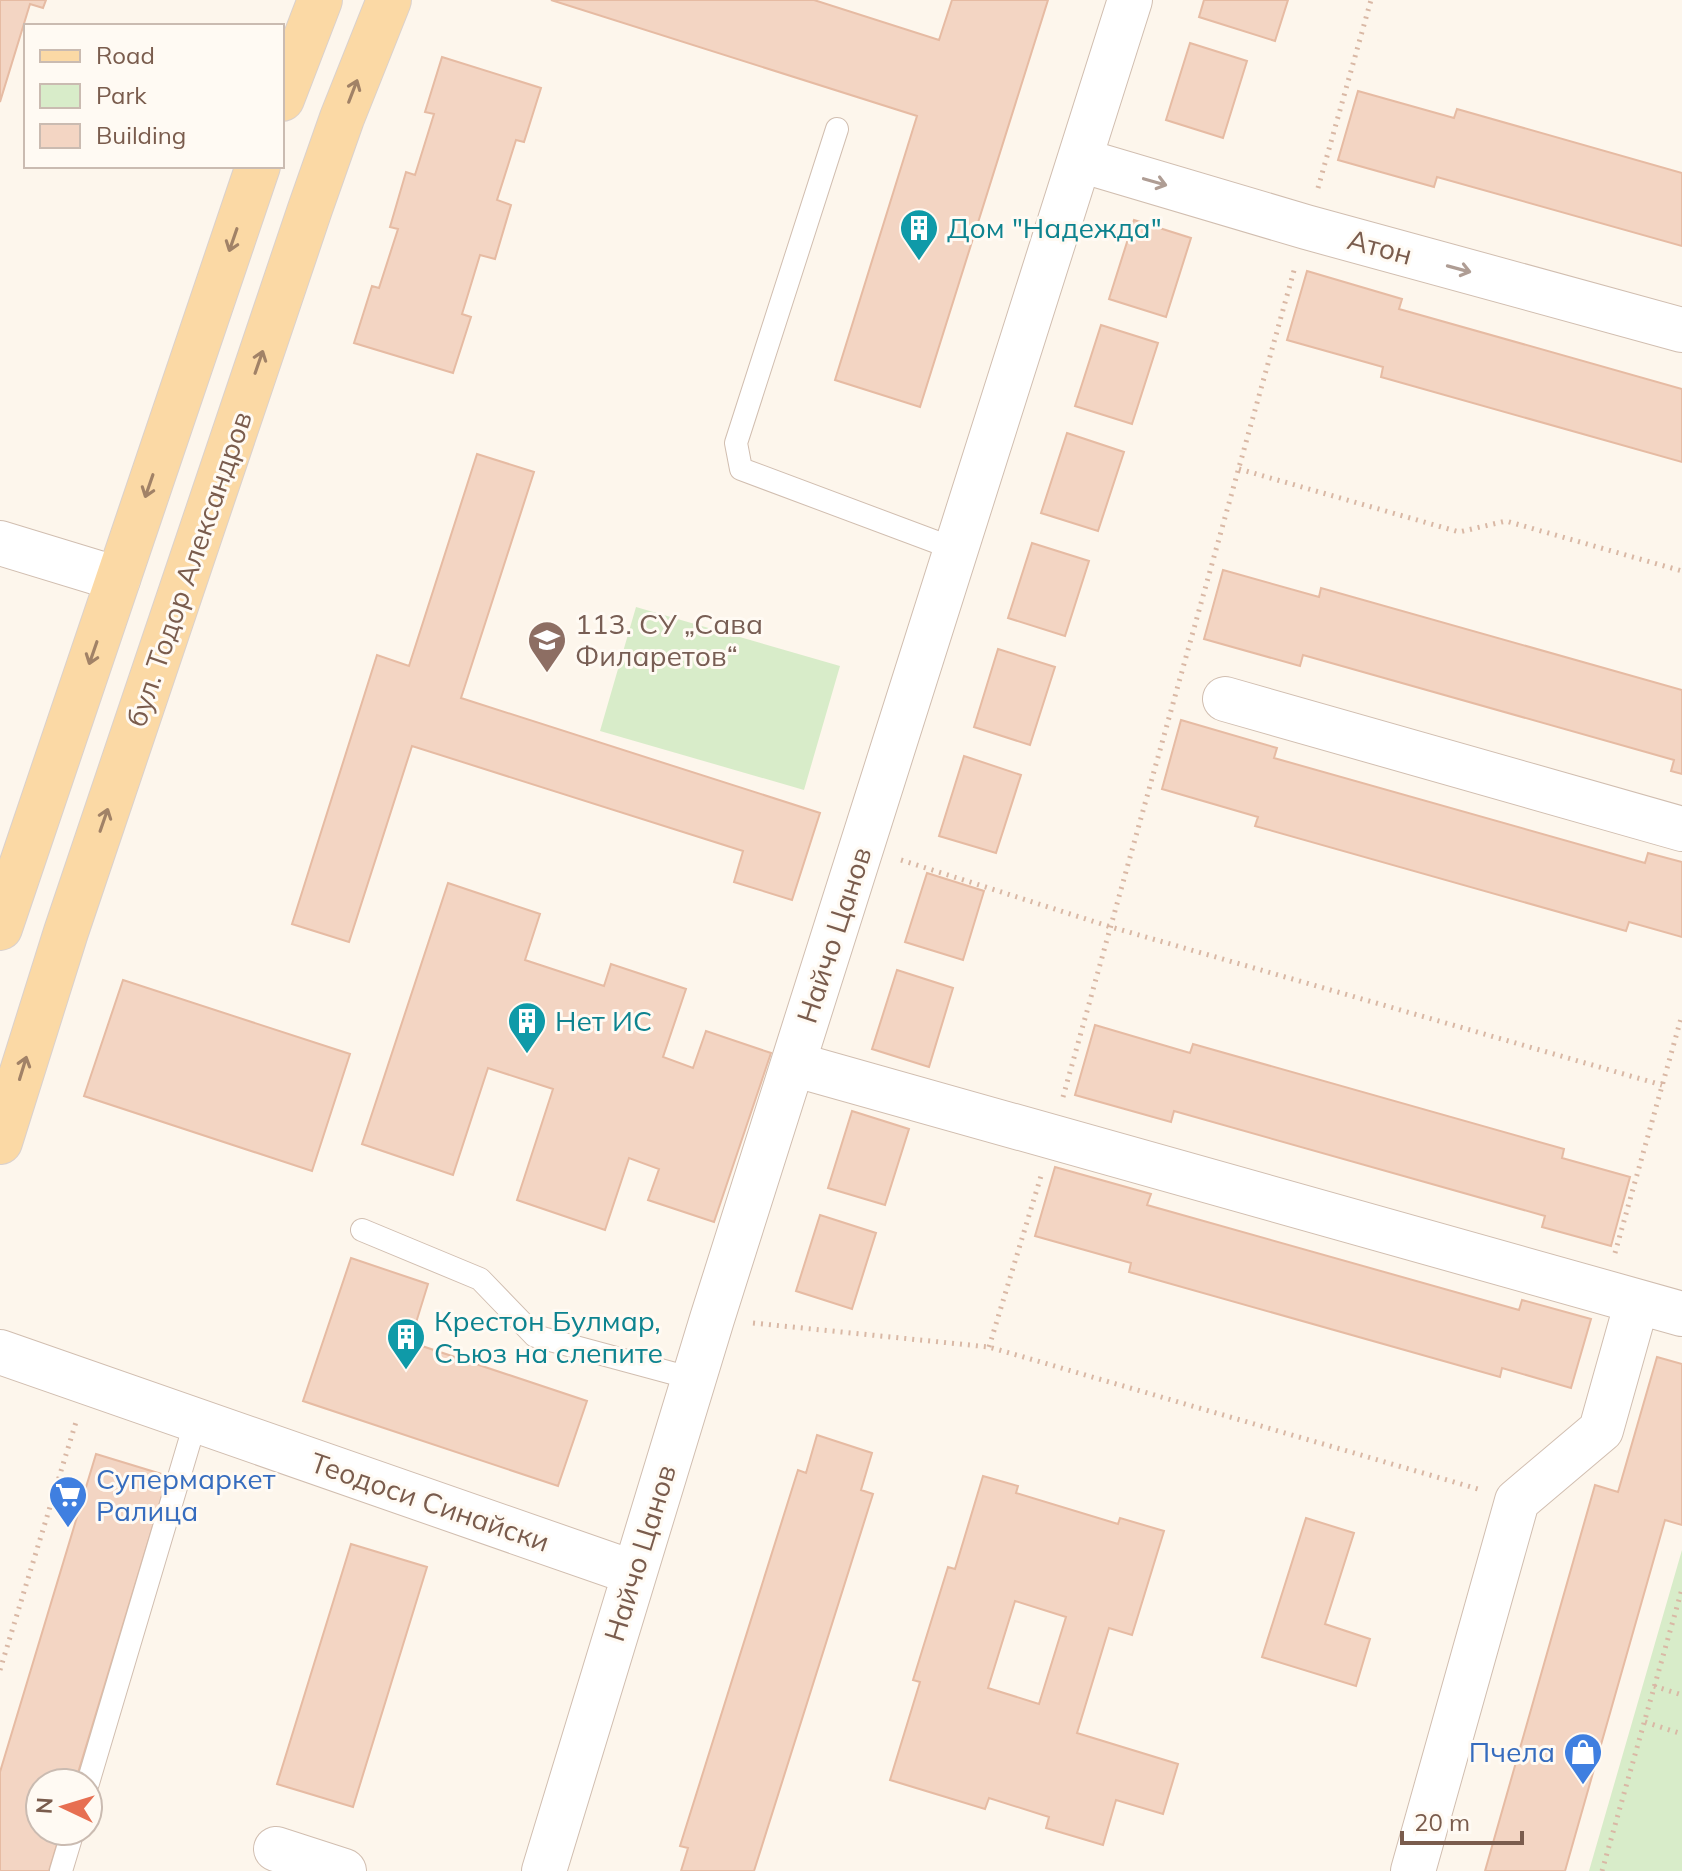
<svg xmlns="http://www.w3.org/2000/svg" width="1682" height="1871" font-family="Mulish,sans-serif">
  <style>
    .green { fill: #d8ecc9 }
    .building { fill: #f3d5c3; stroke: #e6bba3; stroke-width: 2; fill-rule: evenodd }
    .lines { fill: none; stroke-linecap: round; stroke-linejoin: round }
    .lane-casing { stroke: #d1beb0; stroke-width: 24 }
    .street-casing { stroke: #d1beb0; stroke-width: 46 }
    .primary-casing { stroke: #dad1cd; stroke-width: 46 }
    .path { stroke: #d9b8a5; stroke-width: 5; stroke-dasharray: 2 6; stroke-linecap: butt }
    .lane { stroke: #fff; stroke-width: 22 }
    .street { stroke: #fff; stroke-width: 44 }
    .primary { stroke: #fbd9a5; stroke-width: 44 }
    .oneway { stroke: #a18267 }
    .oneway2 { stroke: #af9d94 }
    .labels { text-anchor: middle; stroke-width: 6; stroke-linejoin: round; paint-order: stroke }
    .culture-label { font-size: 28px; fill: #0d838f; stroke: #fffaf3; text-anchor: start }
    .street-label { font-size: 28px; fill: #7a5c4d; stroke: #fffaf3 }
    .education-label { font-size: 28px; fill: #785e54; stroke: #fffaf3; text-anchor: start }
    .shop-label { font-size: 28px; fill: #366cbe; stroke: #fffaf3; text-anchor: start }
  </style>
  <rect width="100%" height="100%" fill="#fdf6ec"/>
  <!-- green -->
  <path class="green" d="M636,607L840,666L804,790L600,731Z
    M1682,1550V1871H1589Z"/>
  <!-- building -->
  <path class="building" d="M0,0H46L43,8L30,4L0,102Z
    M551,0H814L939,40L952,0H1048L920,407L835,380L917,116Z
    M1204,0H1288L1275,41L1199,17Z
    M1190,43L1247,61L1223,138L1166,120Z
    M442,57L541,88L524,142L516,140L497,200L511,205L495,259L480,255L462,314L471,317L453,373L354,343L372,286L379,288L398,229L390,227L406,172L415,175L434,114L425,112Z
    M1358,91L1454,118L1457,109L1682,173V246L1437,177L1434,187L1338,160Z
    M1134,220L1191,238L1166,317L1109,299Z
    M1307,271L1402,299L1399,309L1682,389V462L1381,377L1383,367L1287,340Z
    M1101,325L1158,343L1132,424L1075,406Z
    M1067,433L1124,452L1098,531L1041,513Z
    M477,454L534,472L461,698L820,813L792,900L734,882L743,851L412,746L349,942L292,924L377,655L409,666Z
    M1032,543L1089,561L1065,636L1008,618Z
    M1223,570L1319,597L1321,588L1682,690V774L1671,771L1674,760L1303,655L1300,666L1204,639Z
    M998,649L1055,667L1030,745L974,727Z
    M1181,720L1277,748L1274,758L1645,863L1648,853L1682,862V937L1629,922L1626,931L1255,826L1258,817L1162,789Z
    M964,756L1021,775L996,853L939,836Z
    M927,873L984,891L963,960L905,942Z
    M448,883L540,914L525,960L604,986L611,964L686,989L663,1057L693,1068L706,1031L771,1053L714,1222L648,1200L659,1169L629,1158L605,1230L517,1200L553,1089L488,1068L453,1175L362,1144Z
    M897,970L953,988L929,1067L872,1049Z
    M123,980L350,1054L312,1171L84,1096Z
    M1095,1025L1190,1053L1193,1044L1564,1149L1562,1158L1630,1177L1611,1246L1542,1227L1545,1216L1174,1111L1171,1122L1075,1095Z
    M852,1111L909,1129L885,1205L828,1188Z
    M1055,1167L1151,1194L1147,1205L1519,1310L1522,1300L1591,1319L1571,1388L1502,1368L1500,1377L1129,1272L1131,1263L1035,1236Z
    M820,1215L876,1233L852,1309L796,1291Z
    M351,1258L428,1284L410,1342L587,1401L558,1486L303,1401Z
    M1657,1357L1682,1364V1525L1665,1520L1565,1871H1485L1595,1485L1618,1492Z
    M817,1435L872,1453L861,1490L873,1494L754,1871H681L688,1848L680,1846L798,1470L806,1473Z
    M96,1454L168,1476L75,1783H40V1831H61L49,1871H0V1772Z
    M983,1476L1018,1486L1016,1493L1118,1524L1120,1518L1164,1531L1132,1635L1109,1628L1077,1733L1178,1764L1163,1814L1116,1800L1103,1845L1046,1828L1049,1817L989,1798L985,1809L890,1780L920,1682L913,1680L948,1567L955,1569ZM1015,1601L1066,1617L1039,1704L988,1688Z
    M1306,1518L1354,1533L1325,1624L1370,1639L1356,1686L1262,1657Z
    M351,1544L427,1567L353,1807L277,1784Z"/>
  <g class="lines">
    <!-- lane casing -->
    <g class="lane-casing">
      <path id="lane" d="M837,129L736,443L741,469L955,549
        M362,1230L480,1279L535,1336L694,1379
        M88,1783L196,1420
        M61,1871L73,1831"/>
    </g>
    <!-- street casing -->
    <g class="street-casing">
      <path id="street" d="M1080,160L1306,227L1682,330
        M0,543L118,579
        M1225,699L1682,829
        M793,1064L1682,1314
        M0,1352L634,1573
        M276,1849L344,1871
        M544,1871L712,1319L1130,0
        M1413,1871L1517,1501L1601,1430L1637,1302"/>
    </g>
    <!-- primary casing -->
    <g class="primary-casing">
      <path id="primary" d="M282,99L320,0
        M0,928L258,166
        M0,1142L66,932L310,209L342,118L389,0"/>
    </g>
    <!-- path -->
    <path class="path" d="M1318,188L1371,0
      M1239,469L1459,532L1506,521L1682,571
      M901,860L1111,927L1662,1085
      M1063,1097L1295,267
      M1615,1253L1682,1015
      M753,1323L989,1347L1478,1489
      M989,1347L1041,1176
      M0,1670L76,1422
      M1654,1686L1682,1695
      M1645,1722L1682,1734
      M1602,1871L1682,1589"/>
    <!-- lane -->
    <use href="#lane" class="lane"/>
    <!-- street -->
    <use href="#street" class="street"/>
    <!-- primary -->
    <use href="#primary" class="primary"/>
  </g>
  <!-- one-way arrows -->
  <defs><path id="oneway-shaft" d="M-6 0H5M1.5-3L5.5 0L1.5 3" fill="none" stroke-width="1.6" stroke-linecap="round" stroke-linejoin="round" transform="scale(2)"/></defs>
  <g class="oneway">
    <use href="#oneway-shaft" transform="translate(353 91) rotate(-69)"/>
    <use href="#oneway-shaft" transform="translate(233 240) rotate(109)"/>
    <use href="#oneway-shaft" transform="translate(259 362) rotate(-71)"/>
    <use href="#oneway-shaft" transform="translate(149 486) rotate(109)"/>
    <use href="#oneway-shaft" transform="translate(93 653) rotate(109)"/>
    <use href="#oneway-shaft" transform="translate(104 820) rotate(-71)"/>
    <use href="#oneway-shaft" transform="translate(23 1068) rotate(-73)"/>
  </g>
  <g class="oneway2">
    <use href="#oneway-shaft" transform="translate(1155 182) rotate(16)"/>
    <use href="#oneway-shaft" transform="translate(1459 269) rotate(15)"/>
  </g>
  <!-- icons -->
  <defs>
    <g id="building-pin" transform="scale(2)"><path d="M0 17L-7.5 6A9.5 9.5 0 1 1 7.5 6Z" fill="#0f9aa8" stroke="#fffaf3"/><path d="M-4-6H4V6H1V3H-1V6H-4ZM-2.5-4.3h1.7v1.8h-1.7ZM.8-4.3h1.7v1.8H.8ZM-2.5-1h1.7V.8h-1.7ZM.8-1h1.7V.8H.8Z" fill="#fff"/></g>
    <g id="school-pin" transform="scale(2)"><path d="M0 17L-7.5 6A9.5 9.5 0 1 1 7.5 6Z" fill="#8d6e63" stroke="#fffaf3"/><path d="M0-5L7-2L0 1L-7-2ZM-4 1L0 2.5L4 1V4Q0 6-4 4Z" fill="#fff"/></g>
    <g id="supermarket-pin" transform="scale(2)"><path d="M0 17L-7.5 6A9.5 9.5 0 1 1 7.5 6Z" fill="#3f7fe0" stroke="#fffaf3"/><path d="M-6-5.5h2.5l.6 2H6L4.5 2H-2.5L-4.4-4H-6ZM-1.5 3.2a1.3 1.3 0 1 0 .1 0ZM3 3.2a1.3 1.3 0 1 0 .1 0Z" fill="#fff"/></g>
    <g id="shop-pin" transform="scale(2)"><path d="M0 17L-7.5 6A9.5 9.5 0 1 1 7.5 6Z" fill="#3f7fe0" stroke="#fffaf3"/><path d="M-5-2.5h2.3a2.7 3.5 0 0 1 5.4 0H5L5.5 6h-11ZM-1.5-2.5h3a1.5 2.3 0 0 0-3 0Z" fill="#fff"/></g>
  </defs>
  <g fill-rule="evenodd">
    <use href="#building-pin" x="919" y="228"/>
    <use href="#school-pin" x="547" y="640"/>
    <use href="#building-pin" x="527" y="1021"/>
    <use href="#building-pin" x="406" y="1337"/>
    <use href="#supermarket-pin" x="68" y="1495"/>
    <use href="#shop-pin" x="1583" y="1752"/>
  </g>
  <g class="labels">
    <!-- culture labels -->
    <g class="culture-label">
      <text x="947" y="238">Дом "Надежда"</text>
      <text x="555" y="1031">Нет ИС</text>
      <text x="434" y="1331">Крестон Булмар,<tspan x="434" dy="32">Съюз на слепите</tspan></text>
    </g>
    <!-- street labels -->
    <g class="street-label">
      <text transform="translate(1380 247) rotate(15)" y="10">Атон</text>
      <text transform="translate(189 569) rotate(-71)" y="10">бул. Тодор Александров</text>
      <text transform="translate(834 935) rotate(-72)" y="10">Найчо Цанов</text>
      <text transform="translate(430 1502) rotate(19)" y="10">Теодоси Синайски</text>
      <text transform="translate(640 1553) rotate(-73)" y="10">Найчо Цанов</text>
    </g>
    <!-- education labels -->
    <g class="education-label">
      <text x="575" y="634">113. СУ „Сава<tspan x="575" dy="32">Филаретов“</tspan></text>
    </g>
    <!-- shop labels -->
    <g class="shop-label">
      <text x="96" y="1489">Супермаркет<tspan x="96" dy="32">Ралица</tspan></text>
      <text x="1555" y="1762" text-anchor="end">Пчела</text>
    </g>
  </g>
  <!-- legend -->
  <rect x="24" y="24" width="260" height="144" fill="#fffaf3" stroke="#cabbb1" stroke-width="2"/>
  <rect x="40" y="50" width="40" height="12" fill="#fbd9a5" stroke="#cabbb1" stroke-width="2"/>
  <text x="96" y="64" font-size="24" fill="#7a5c4d">Road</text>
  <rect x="40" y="84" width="40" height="24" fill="#d8ecc9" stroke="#cabbb1" stroke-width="2"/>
  <text x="96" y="104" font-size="24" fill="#7a5c4d">Park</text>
  <rect x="40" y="124" width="40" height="24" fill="#f3d5c3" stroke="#cabbb1" stroke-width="2"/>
  <text x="96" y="144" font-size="24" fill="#7a5c4d">Building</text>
  <!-- north arrow -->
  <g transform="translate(64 1807) rotate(274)"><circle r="38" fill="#fffaf3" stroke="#cabbb1" stroke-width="2"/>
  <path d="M0-6L14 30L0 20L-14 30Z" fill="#e76f51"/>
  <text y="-12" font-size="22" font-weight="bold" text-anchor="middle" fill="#7a5c4d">N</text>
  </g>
  <!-- scale -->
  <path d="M1402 1831v12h120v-12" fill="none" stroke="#7a5c4d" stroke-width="4"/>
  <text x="1414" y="1831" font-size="24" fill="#7a5c4d" stroke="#fffaf3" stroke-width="6" paint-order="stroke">20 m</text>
</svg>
